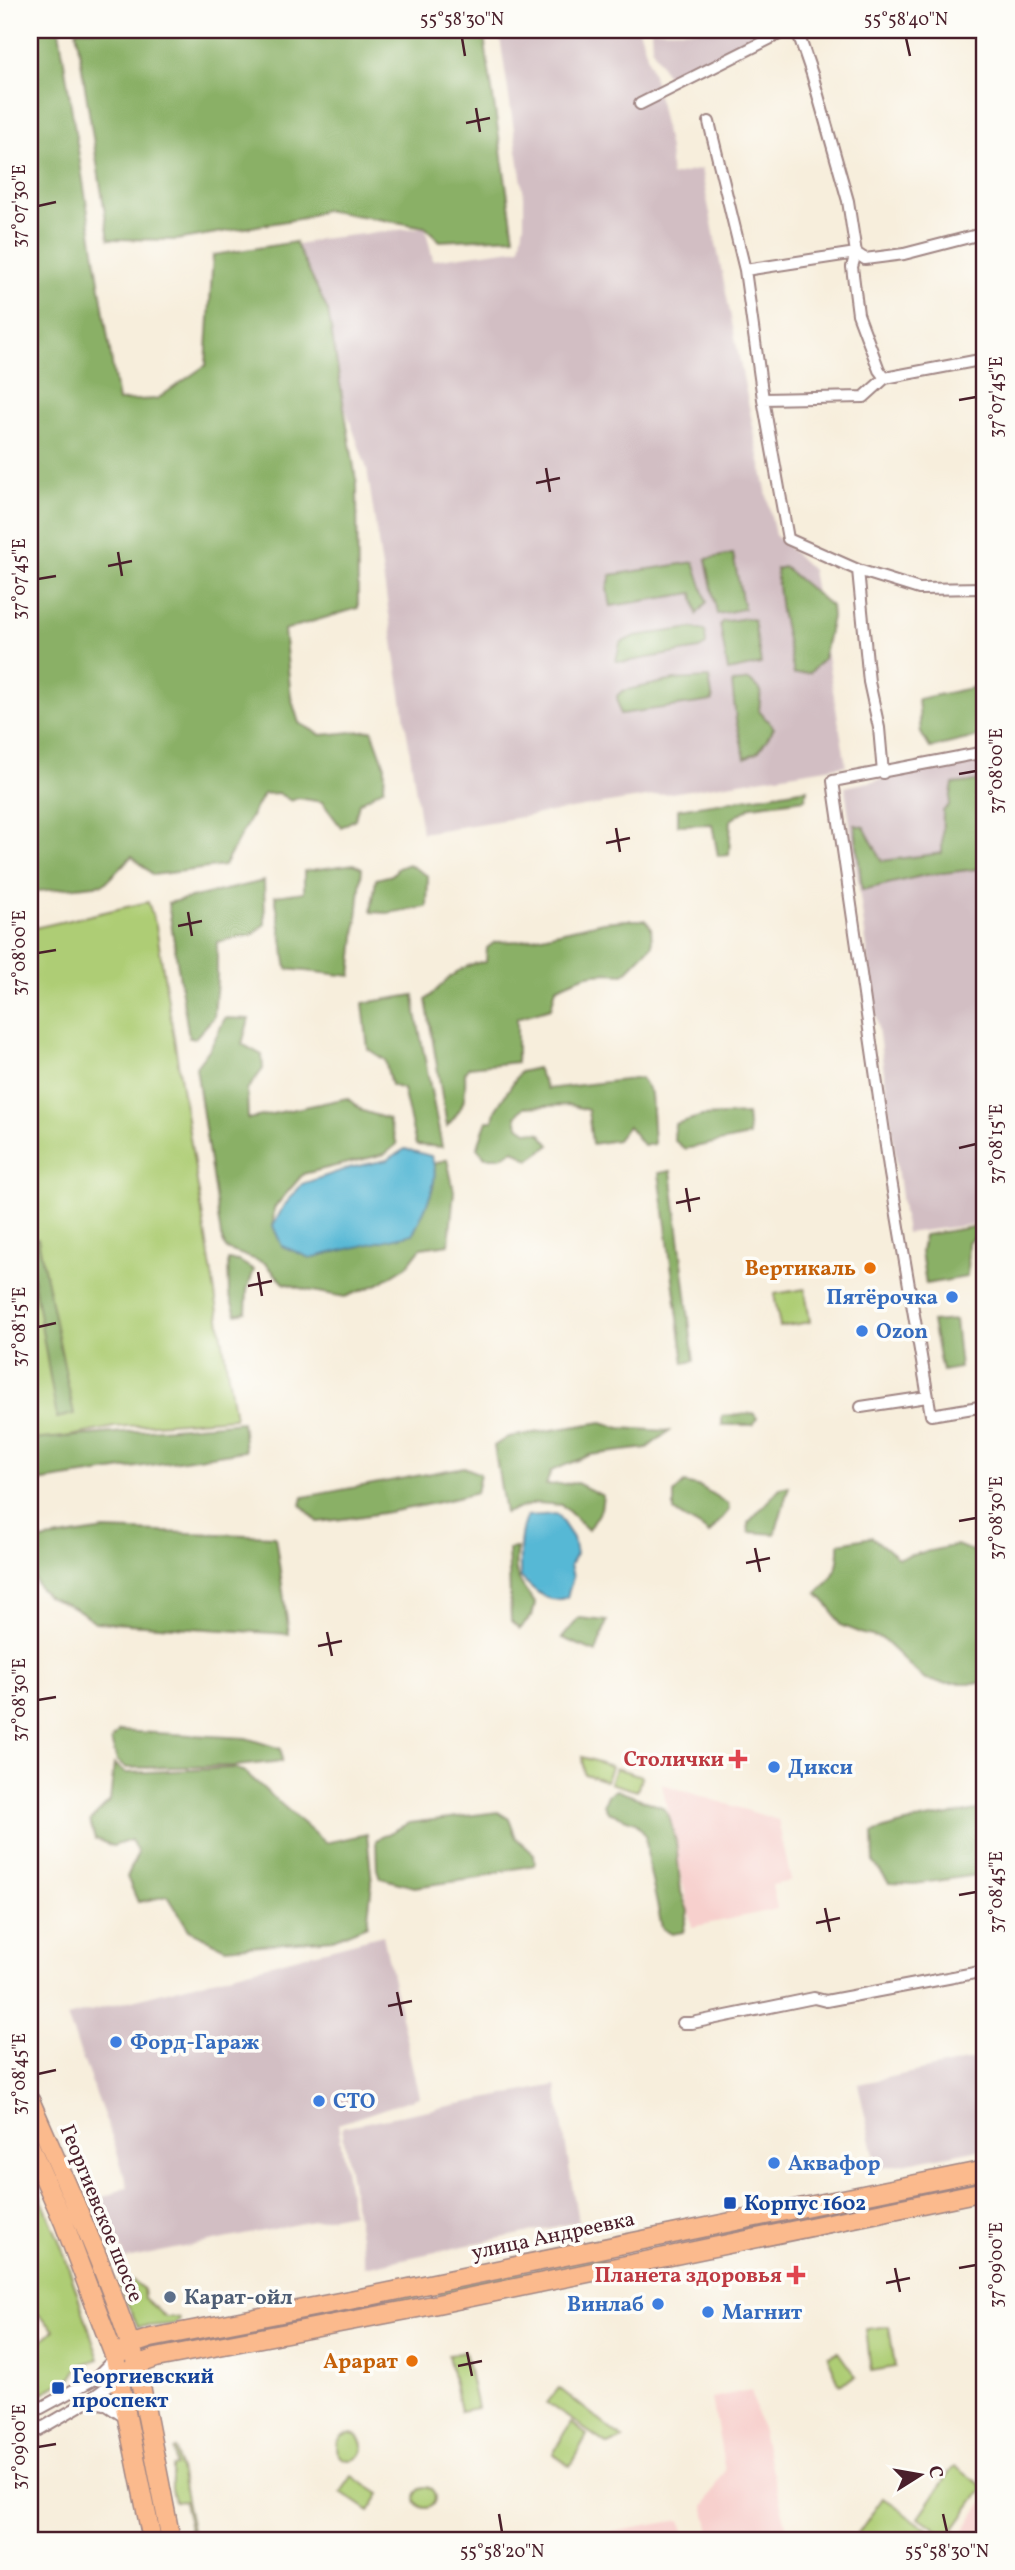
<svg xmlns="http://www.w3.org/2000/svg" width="1015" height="2570" font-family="Vollkorn,serif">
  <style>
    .built { fill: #f7d0cd }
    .industrial { fill: #d2bec3 }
    .green { fill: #aecd74; stroke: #7c7650; stroke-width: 2 }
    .forest { fill: #8ab066; stroke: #6a6848; stroke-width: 2 }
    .water { fill: #56b8d5; stroke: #506c80; stroke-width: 2 }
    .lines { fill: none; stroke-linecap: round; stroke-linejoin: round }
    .minor-casing { stroke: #a08684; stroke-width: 14 }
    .primary-casing { stroke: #a08684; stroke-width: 21 }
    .minor { stroke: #fff; stroke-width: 10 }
    .primary { stroke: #fbba8d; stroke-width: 18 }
    .ticks { fill: none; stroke: #4a1f2b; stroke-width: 2.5 }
    .food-dot { fill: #e8710a; stroke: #fdfcf7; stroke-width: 2.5 }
    .shop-dot { fill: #3f7fe0; stroke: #fdfcf7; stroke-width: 2.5 }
    .health-dot { fill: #e0444e; stroke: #fdfcf7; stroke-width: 2.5 }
    .transit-dot { fill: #1a4fb4; stroke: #fdfcf7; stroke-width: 2.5 }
    .service-dot { fill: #5c6f8a; stroke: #fdfcf7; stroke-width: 2.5 }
    .labels { text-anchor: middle; stroke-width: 7; stroke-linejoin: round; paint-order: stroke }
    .food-label { font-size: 21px; font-weight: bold; fill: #c56008; stroke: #fdfcf7; text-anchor: end }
    .shop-label { font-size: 21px; font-weight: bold; fill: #366cbe; stroke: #fdfcf7; text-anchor: start }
    .health-label { font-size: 21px; font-weight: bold; fill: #be3a42; stroke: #fdfcf7; text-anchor: end }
    .transit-label { font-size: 21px; font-weight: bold; fill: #164399; stroke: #fdfcf7; text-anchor: start }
    .street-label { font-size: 21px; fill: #4a1f2b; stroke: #fdfcf7 }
    .service-label { font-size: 21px; font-weight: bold; fill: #4e5e75; stroke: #fdfcf7; text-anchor: start }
    .neatline { fill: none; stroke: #4a1f2b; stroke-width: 2.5 }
    .ticks-label { font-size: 18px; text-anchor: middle; fill: #4a1f2b }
  </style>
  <rect width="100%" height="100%" fill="#fdfcf7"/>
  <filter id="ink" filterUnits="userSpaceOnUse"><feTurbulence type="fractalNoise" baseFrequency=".0143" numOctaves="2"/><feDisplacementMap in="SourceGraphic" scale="14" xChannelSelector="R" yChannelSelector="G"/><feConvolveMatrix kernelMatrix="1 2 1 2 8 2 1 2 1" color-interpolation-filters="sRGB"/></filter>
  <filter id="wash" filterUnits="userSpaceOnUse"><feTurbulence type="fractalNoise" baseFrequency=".00686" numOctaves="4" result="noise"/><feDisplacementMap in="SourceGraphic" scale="28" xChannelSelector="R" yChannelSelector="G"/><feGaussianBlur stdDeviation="1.57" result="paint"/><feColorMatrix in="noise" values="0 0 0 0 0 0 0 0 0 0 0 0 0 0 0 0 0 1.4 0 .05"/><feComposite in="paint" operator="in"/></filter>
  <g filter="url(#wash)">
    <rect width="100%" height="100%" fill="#f7eedc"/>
    <!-- built -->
    <path class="built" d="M662,1784L778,1820L791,1881L772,1885L777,1909L692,1927Z
      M751,2390L790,2540H712L704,2506L725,2471L712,2398Z
      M985,2500V2540H956Z
      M681,2520L686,2540H564Z"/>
    <!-- industrial -->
    <path class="industrial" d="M507,30H639L641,35L655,82L669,149L671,176L701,169L775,535L812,570L846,765L422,833L367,469L288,248L319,239L425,227L433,260L520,248L524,223V196L499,31Z
      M651,30H767L670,82L652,48Z
      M985,758V1223L906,1233L845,787Z
      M383,1935L419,2097L338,2124L352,2213L126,2259L104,2210L103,2197L128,2187L111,2134L67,2017Z
      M985,2057V2148L877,2169L858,2084Z
      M556,2085L578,2222L365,2267L342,2127Z"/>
    <!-- green -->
    <path class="green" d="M148,902L156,926L235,1418L115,1427L30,1444V929Z
      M805,1289L810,1322L780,1327L774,1294Z
      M582,1757L611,1766L606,1781L584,1774Z
      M615,1768L642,1776L637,1791L610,1783Z
      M985,2177V2183L700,2242L699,2236Z
      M30,2189L38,2191L61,2245L99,2359L80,2365L72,2378L36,2396L35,2388H30V2350L54,2330L30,2306Z
      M602,2256L603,2261L149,2353L146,2351V2347Z
      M124,2278L132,2280L143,2289L144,2298L165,2317H178L179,2320L175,2324L138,2327L118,2285Z
      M889,2326L895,2367L871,2371L866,2329Z
      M465,2352L477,2408L460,2411L448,2355Z
      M838,2352L856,2377L839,2384L828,2356Z
      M559,2388L623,2439L608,2445L547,2403Z
      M571,2423L587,2435L570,2466L553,2454Z
      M337 2447a13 13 0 1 1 26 0a13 13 0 1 1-26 0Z
      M176,2449L194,2540H192L184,2501L175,2502L172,2488V2467L176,2466L174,2450Z
      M956,2467L981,2485L982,2489L949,2536H946L919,2517L952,2469Z
      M352,2476L380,2494L369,2511L341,2492Z
      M415 2498a10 10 0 1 1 20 0a10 10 0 1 1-20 0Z
      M883,2498L941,2539L940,2540H853Z"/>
    <!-- forest -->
    <path class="forest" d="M30,30H59L118,401L157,399L206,365L213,255L295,242L328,311L357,485L358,608L284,630L291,697L299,723L321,735L372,730L385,766L384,788L359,803L355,819L341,827L322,802L298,798L291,801L278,793L263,794L224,866L153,875L132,856L104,884L30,892Z
      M76,30H483L514,237L440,241L425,227L324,210L304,218L176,240L109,239Z
      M733,554L744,609L717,614L706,559Z
      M694,562L707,602L697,614L693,593L611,606L607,589L611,575Z
      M784,567L831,606L832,617L823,659L810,673L794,674L781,611L776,569Z
      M747,618L754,620L761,664L728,671L720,625L722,622Z
      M693,628L705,631L706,645L699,649L625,662L616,661L620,643L635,636Z
      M709,678L713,701L620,714L617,696L622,691L674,680Z
      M749,680L761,691L759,711L774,728L759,751L745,758L736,720L732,683Z
      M975,687L985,700V735L930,748L921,733L918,699Z
      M980,781L985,808V868L926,875L862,890L855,825L864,827L882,861L942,853L943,811L949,805L953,784Z
      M807,789L805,799L752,806L731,820L729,855L718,856L712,824L678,825V809Z
      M354,864L362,868L351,976L287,969L275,896L304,892V871Z
      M408,864L428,876L427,907L387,913L371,912L376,879L392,875L398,868Z
      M264,881L265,924L253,934L217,942V979L214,1017L195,1038H189L168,903Z
      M627,920H645L651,927L652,945L624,974C593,971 583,975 556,988L551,1008L517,1018V1062L469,1067L465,1073C466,1098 465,1107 447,1126L426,1000C445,983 458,963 486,962L487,948L495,942L520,941L603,922Z
      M414,995L416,1013L442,1147L416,1145L403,1089L391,1085L385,1060L368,1049L363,1003Z
      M225,1018L249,1019L242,1044L262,1055L263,1069L247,1090L248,1119L347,1098L363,1111L388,1119L397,1144L385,1154L303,1174L274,1208L273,1226L413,1234L433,1188L435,1164L447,1159L454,1191L449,1244L421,1248L407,1266L378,1284L345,1297L307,1290L284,1283L265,1263L226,1249L221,1237L196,1067L211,1047Z
      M537,1068L547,1089L641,1078L651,1093L654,1144L643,1145L628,1126L617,1140L592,1144L588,1110L570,1105L524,1107L516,1116L518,1125L527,1131L540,1133L550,1145L529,1160L514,1150L500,1157H485L477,1148L487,1121H493L495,1111L520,1072Z
      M747,1114L749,1136L685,1149L674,1140L675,1124L702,1116Z
      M671,1171L694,1361L684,1363L659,1173Z
      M985,1225V1238L975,1237L968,1242L967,1277L926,1284L921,1252L924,1235Z
      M30,1239H38L74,1414L57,1418L30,1260Z
      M228,1260L239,1261L254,1270L247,1290L246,1312L236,1314L229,1294Z
      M955,1320L960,1368L942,1371L932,1322Z
      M753,1413L757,1418L753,1425H722V1416Z
      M242,1422L245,1451L30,1483V1440Z
      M602,1422L620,1428L669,1431L647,1448L590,1455L551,1471L546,1485L577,1483L603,1496L601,1509L588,1530L562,1505L536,1503L505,1513L494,1446L508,1437Z
      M464,1467L480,1474L476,1493C424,1507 371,1516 318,1522L301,1505L303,1497Z
      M684,1483L701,1487L728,1504L729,1510L709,1534C698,1523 685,1521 674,1511V1493Z
      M789,1486L775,1534L749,1532L748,1523L780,1488Z
      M104,1530L275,1536L289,1634L95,1622C87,1616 80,1610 71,1606C64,1602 52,1601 46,1595C27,1578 28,1558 41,1540Z
      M872,1537L898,1558L957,1545L979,1554L985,1577V1683H945L925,1680L881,1638L863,1634L840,1625L830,1607L817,1593C835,1578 840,1566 839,1543Z
      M517,1548C512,1576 519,1581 535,1603L532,1616L520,1629L511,1621L508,1549Z
      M579,1618L607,1621L596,1652L562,1638Z
      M119,1731L246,1738L281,1749L282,1761L237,1766L127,1768L117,1761L111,1741Z
      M114,1764L126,1773L235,1768L245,1772L325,1843L367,1834L372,1883L367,1925L333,1939L225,1948L189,1930L168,1896L138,1902L127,1877L138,1853L131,1840L113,1846L95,1839L90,1821L110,1801Z
      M616,1790L662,1807L669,1816L676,1842L681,1892L688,1911L683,1932L672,1934L662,1928L648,1862L646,1836L635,1822L608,1812L604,1805L608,1795Z
      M985,1808V1871L977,1875L915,1884L889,1883L874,1863L873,1833C908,1819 948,1817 985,1808Z
      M498,1812L509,1819L516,1838L534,1854L535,1865L502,1871L480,1878L414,1887L380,1878L377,1869L376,1840L409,1823Z"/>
    <!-- water -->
    <path class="water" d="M405,1149L431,1156C443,1181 423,1211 413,1234L310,1258L282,1246L273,1226L283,1207L302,1184L349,1168L387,1160Z
      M557,1514L573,1538L576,1554L570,1565L573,1577L567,1597C547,1606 534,1589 520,1577C520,1557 518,1533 527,1516Z"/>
  </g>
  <g filter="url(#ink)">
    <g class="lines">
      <!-- minor casing -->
      <g class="minor-casing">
        <path id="minor" d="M797,30L812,74L848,201L856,253L852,267L858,314L879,370L885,378
          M640,104L787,30
          M709,122L745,270
          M985,233L904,254L865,259L856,253L745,270L763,399L788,539L858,570L919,589L985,588
          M763,399L864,397L885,378L985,359
          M858,570L869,682L879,728L883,773
          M985,752L833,781L890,1174L931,1415L985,1406
          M861,1407L927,1397
          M683,2023H692L814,1998L826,2001L985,1971
          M88,2401L105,2404L126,2418
          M30,2414L94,2379L115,2358
          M30,2435L88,2401L120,2377"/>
      </g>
      <!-- primary casing -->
      <g class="primary-casing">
        <path id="primary" d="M30,2100C68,2187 108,2274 137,2365L171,2540
          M30,2146L64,2223L115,2358L152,2540
          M115,2358L130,2345L151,2338L360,2298L985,2170
          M120,2377L137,2365L156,2358L423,2307L985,2191"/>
      </g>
      <!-- minor -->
      <use href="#minor" class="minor"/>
      <!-- primary -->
      <use href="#primary" class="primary"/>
    </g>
  </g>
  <!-- ticks -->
  <path class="ticks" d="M462,38L465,56M906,38L910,56M476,108L480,132M466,123L490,118M38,206L56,202M959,400L976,397M546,468L550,492M536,483L560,478M118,552L122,576M108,566L132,561M38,579L56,576M959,774L976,771M616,828L620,852M606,843L630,838M188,912L192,936M178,926L202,921M38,953L56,950M959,1148L976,1144M686,1188L690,1212M676,1203L700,1198M258,1272L262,1296M248,1286L272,1281M38,1327L56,1323M959,1521L976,1518M755,1548L760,1572M746,1563L770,1558M327,1632L332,1656M318,1646L342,1641M38,1700L56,1697M959,1895L976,1892M825,1908L830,1932M816,1923L840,1918M397,1992L402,2016M388,2006L412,2001M38,2074L56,2070M895,2268L900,2292M959,2268L976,2265M886,2283L910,2278M467,2352L472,2376M458,2366L482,2361M38,2447L56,2444M499,2514L502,2532M943,2514L947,2532"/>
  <!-- markers -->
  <g class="food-dot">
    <circle cx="870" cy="1268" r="7"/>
    <circle cx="412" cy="2361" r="7"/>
  </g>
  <g class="shop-dot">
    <circle cx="952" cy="1297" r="7"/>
    <circle cx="862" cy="1331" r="7"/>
    <circle cx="774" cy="1767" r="7"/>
    <circle cx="116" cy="2042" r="7"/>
    <circle cx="319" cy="2101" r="7"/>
    <circle cx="774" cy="2163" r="7"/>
    <circle cx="658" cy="2304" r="7"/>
    <circle cx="708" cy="2312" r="7"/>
  </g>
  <g class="health-dot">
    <path d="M734.5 1748.5h7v7h7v7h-7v7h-7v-7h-7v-7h7z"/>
    <path d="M792.5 2264.5h7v7h7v7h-7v7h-7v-7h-7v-7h7z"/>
  </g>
  <g class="transit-dot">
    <rect x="723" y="2196" width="14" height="14" rx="3.5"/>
    <rect x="51" y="2381" width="14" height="14" rx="3.5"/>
  </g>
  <circle class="service-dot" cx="170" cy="2297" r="7"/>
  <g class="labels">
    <!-- food labels -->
    <g class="food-label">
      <text x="856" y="1275">Вертикаль</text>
      <text x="398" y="2368">Арарат</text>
    </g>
    <!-- shop labels -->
    <g class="shop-label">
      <text x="938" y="1304" text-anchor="end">Пятёрочка</text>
      <text x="876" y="1338">Ozon</text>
      <text x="788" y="1774">Дикси</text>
      <text x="130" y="2049">Форд-Гараж</text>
      <text x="333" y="2108">СТО</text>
      <text x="788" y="2170">Аквафор</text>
      <text x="644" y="2311" text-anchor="end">Винлаб</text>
      <text x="722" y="2319">Магнит</text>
    </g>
    <!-- health labels -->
    <g class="health-label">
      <text x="724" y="1766">Столички</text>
      <text x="782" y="2282">Планета здоровья</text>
    </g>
    <!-- transit labels -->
    <g class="transit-label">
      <text x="744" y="2210">Корпус 1602</text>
      <text x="72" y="2383">Георгиевский<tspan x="72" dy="24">проспект</tspan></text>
    </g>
    <!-- street labels -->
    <g class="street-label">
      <text transform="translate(102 2213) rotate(68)" y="7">Георгиевское шоссе</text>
      <text transform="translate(553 2235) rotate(-12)" y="7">улица Андреевка</text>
    </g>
    <!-- service labels -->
    <g class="service-label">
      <text x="184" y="2304">Карат-ойл</text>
    </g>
  </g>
  <!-- margin -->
  <rect width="1015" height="2570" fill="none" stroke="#fdfcf7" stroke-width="77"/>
  <!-- north arrow -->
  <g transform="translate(920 2475) rotate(79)" stroke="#fdfcf7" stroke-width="5" paint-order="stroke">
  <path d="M0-5L12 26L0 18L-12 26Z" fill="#4a1f2b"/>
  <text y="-10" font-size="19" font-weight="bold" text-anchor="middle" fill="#4a1f2b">С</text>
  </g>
  <rect x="38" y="38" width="938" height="2494" class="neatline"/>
  <g class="ticks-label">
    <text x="462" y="25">55°58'30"N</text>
    <text x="906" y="25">55°58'40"N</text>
    <text transform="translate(19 206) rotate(-90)" y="6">37°07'30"E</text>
    <text transform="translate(996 397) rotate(-90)" y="6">37°07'45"E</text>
    <text transform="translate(19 579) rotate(-90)" y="6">37°07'45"E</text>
    <text transform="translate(996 771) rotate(-90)" y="6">37°08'00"E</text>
    <text transform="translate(19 953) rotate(-90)" y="6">37°08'00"E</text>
    <text transform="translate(996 1144) rotate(-90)" y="6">37°08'15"E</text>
    <text transform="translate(19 1327) rotate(-90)" y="6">37°08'15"E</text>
    <text transform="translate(996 1518) rotate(-90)" y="6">37°08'30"E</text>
    <text transform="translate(19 1700) rotate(-90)" y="6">37°08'30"E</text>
    <text transform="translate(996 1892) rotate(-90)" y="6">37°08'45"E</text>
    <text transform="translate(19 2074) rotate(-90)" y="6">37°08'45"E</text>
    <text transform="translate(996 2265) rotate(-90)" y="6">37°09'00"E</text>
    <text transform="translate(19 2447) rotate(-90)" y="6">37°09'00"E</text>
    <text x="502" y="2557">55°58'20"N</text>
    <text x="947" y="2557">55°58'30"N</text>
  </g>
</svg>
